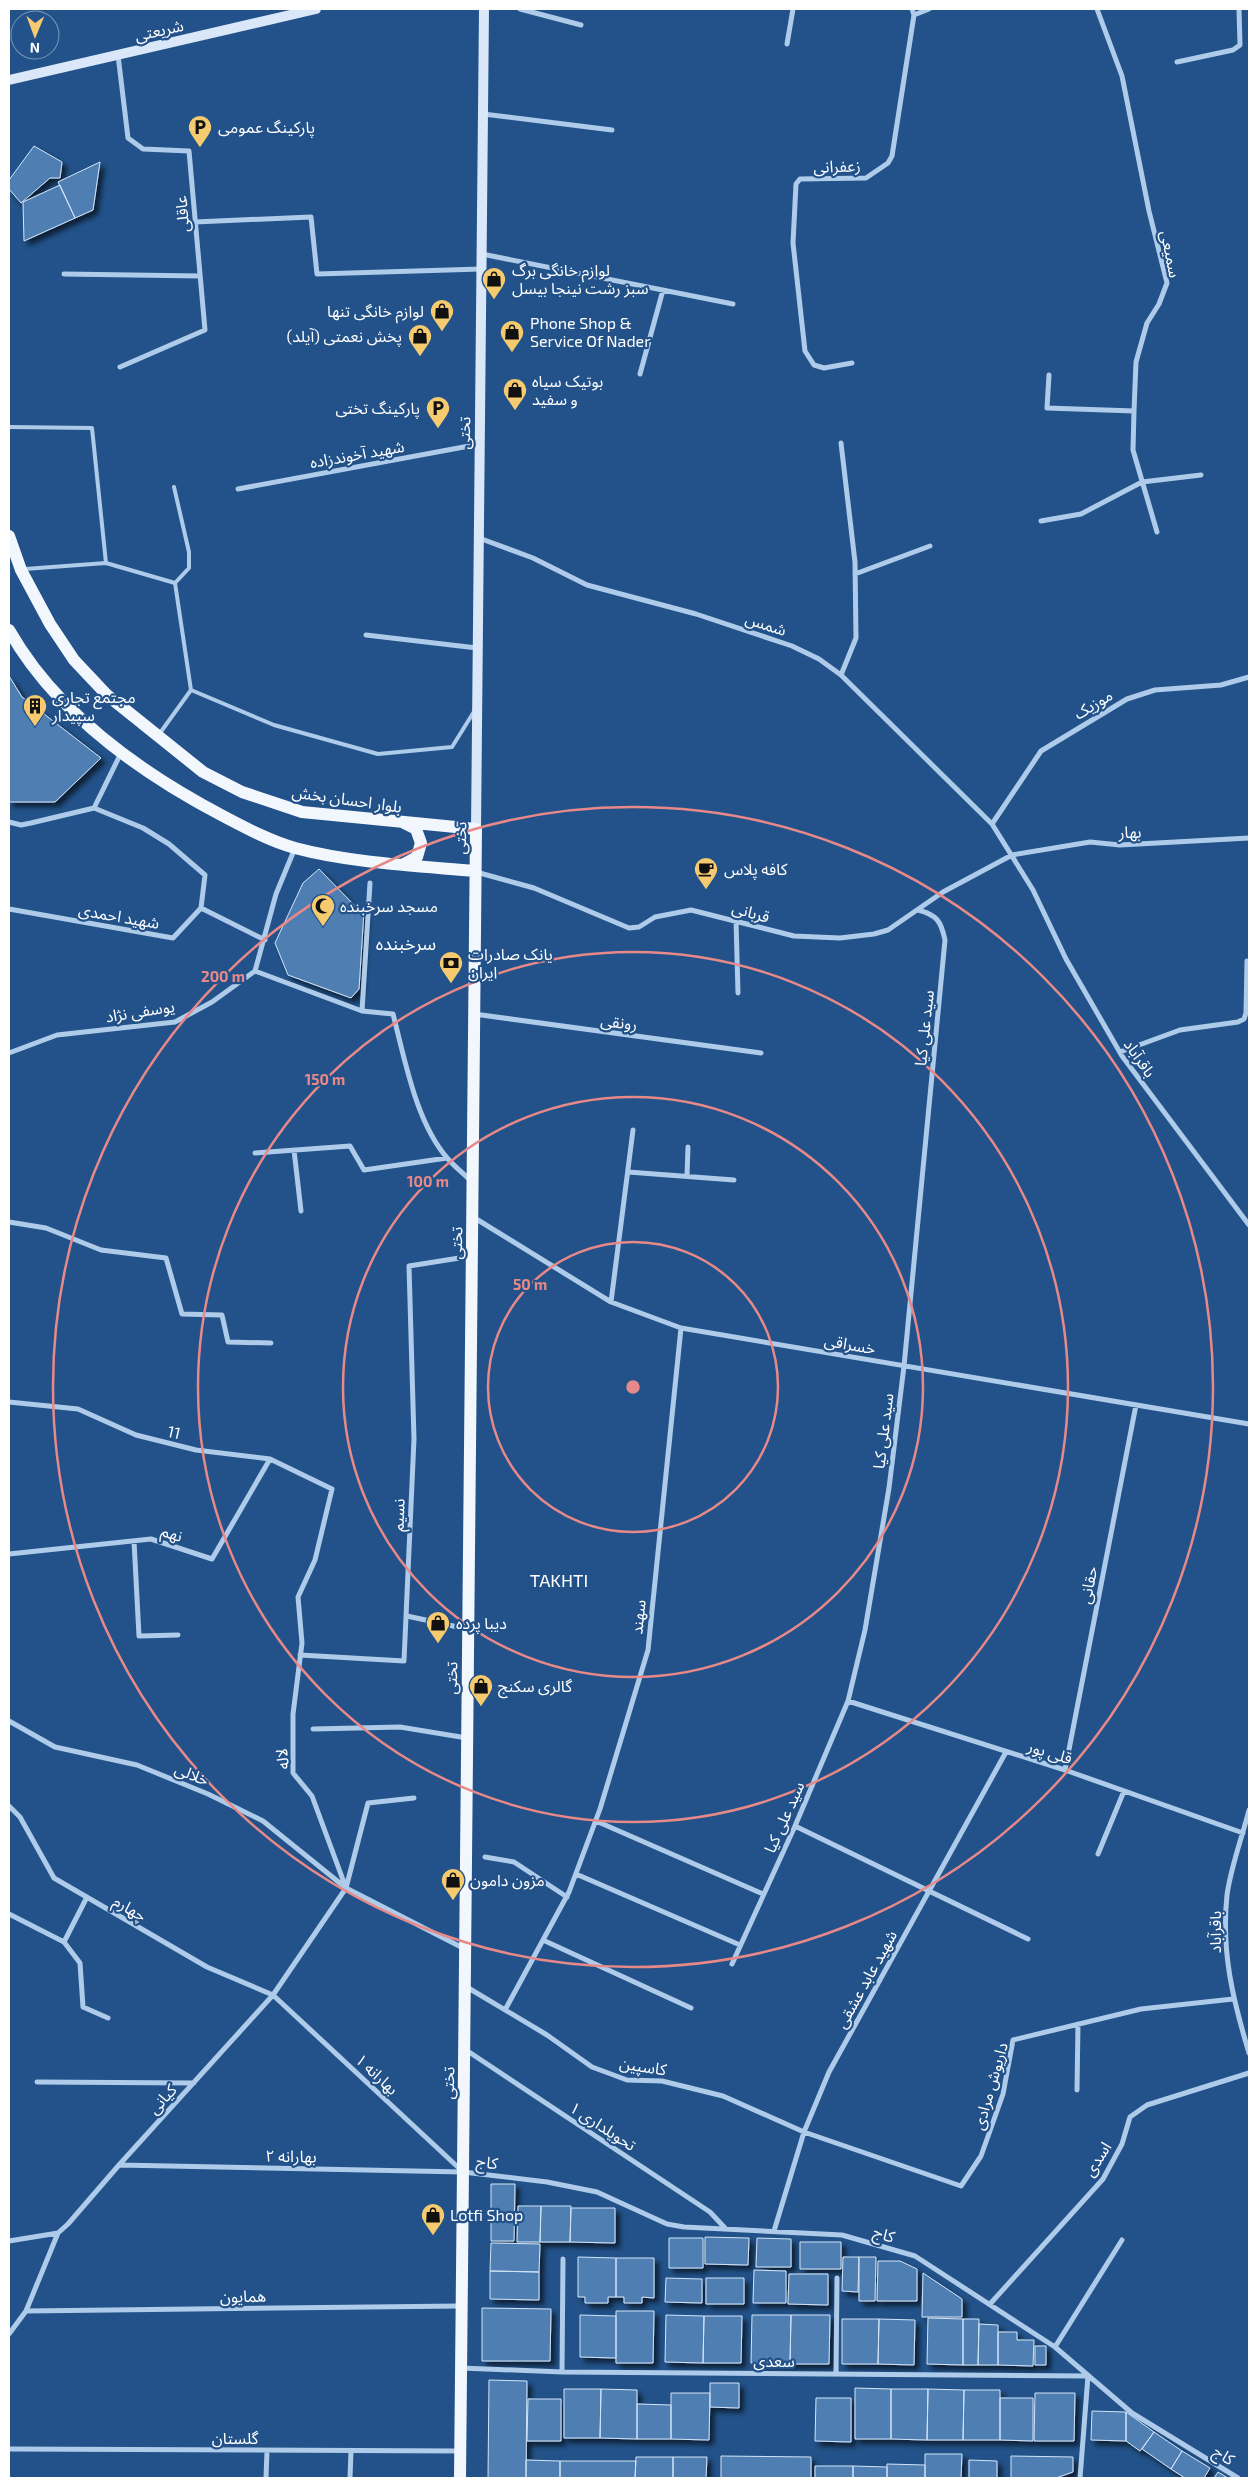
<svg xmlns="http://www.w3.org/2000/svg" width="1258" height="2487" font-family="'Exo 2','Noto Sans Arabic',sans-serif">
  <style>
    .building { fill: #4f7eb2; stroke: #d2e4f8; filter: url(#shadow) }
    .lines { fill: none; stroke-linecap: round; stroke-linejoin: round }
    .lane { stroke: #aecbea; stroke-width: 4 }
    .street { stroke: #aecbea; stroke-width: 5 }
    .secondary { stroke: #d9e7f8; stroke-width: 10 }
    .primary { stroke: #f2f7fe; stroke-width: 12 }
    .ring { fill: none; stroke: #e88989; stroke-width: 2.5 }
    .labels { text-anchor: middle; stroke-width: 4.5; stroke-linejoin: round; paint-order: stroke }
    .street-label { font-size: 16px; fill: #fff; stroke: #225289 }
    .poi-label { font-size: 16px; fill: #fff; stroke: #225289; text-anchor: start }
    .neighbourhood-label { font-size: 18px; fill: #fff; stroke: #225289 }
    .centre { fill: #e88989; stroke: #225289; stroke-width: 2.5 }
    .ring-label { font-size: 15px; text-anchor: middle; font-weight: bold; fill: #e88989; stroke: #225289; stroke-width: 4.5; stroke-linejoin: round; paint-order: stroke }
  </style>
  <defs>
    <filter id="shadow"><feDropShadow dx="4.5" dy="4.5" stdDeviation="2.5" flood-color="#0009"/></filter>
  </defs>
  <rect width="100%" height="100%" fill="#225289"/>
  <!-- building -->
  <path class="building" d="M34,146L62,162L60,178H50L21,203L9,189V180Z
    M100,162L93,210L75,218L58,182Z
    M60,185L75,218L24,241L23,202Z
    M9,676L22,697L101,758L55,802H9Z
    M319,869L359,910L364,911L359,989L351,998L288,975L275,943L303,883Z
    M491,2184H515L514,2241H491Z
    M518,2206H541L540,2242H517Z
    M541,2206H571L570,2242H540Z
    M571,2208H615V2243L570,2242Z
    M705,2237L749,2238L748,2265L705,2264Z
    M669,2238H703V2268H669Z
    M757,2238L791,2239V2267H756Z
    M800,2242H841V2269H800Z
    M491,2243L540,2244L539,2272L490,2271Z
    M578,2257L616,2258V2297H608V2303H585V2297H578Z
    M843,2257H859L858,2292L842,2291Z
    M859,2257H876L875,2301H859Z
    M616,2258H654V2298L642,2297V2303H624V2297H616Z
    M878,2261H900L917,2269V2301H877Z
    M754,2270L786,2271V2303H753Z
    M490,2271L539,2272V2300L490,2299Z
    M923,2273L962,2299V2317H922Z
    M789,2274H828V2305L788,2304Z
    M666,2278L702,2279V2303L665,2302Z
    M706,2278H744V2304H706Z
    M482,2308L551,2309L550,2361H482Z
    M616,2311H654L653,2363H616Z
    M580,2315L616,2316V2358L580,2357Z
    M666,2315L704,2316L703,2363L665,2362Z
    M752,2315H791L790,2364L751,2363Z
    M791,2315H830L829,2364H790Z
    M704,2316H742L741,2363H703Z
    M928,2318L963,2319V2365L927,2364Z
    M842,2319H879L878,2364H842Z
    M879,2319L915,2320L914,2365L878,2364Z
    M963,2319H979L978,2365H963Z
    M979,2324L998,2325V2365H978Z
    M998,2332H1017V2340H1034L1033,2366L998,2365Z
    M1035,2346H1046V2365H1035Z
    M489,2380L527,2381L526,2478H488Z
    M710,2383H739V2408L710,2407Z
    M855,2388L891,2389V2439H855Z
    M564,2389H601L600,2438H564Z
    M601,2389L637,2390V2439L600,2438Z
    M891,2389H928L927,2440L891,2439Z
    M928,2389L964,2390L963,2440H927Z
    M964,2390H1000V2440H963Z
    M671,2393H710L709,2440L671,2439Z
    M1035,2393H1075L1074,2441H1034Z
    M816,2398H851V2442L815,2441Z
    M1000,2398H1033V2441L1000,2440Z
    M528,2399H561V2441H527Z
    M637,2404L671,2405V2439H637Z
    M1092,2411L1126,2412V2441L1091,2440Z
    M1126,2412L1154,2432L1140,2451L1126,2441Z
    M1154,2432L1182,2451L1171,2469L1142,2449Z
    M1182,2451L1210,2468L1204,2478H1185L1171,2469Z
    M925,2454H962L961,2478H925Z
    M721,2456L811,2457V2478H721Z
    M1011,2456L1073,2457V2472L1056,2478H1011Z
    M636,2457H673V2478H635Z
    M673,2457H707L706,2478H673Z
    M526,2460L560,2461V2478H526Z
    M969,2460L997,2461V2478H969Z
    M560,2461H636L635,2478H560Z
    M887,2464L925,2465V2478H887Z
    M815,2466H853V2478H815Z
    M853,2466L887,2467V2478H853Z
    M1218,2472L1228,2478H1214Z"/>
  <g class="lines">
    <!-- lane -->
    <path class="lane" d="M9,427L92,428L106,563
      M174,487L189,552V568L175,583
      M25,569L106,563L175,583L191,690L274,725L378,754L452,747L475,710
      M160,733L191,690"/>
    <!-- street -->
    <path class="street" d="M520,9L581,25
      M1097,9L1122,76L1149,211L1167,283L1159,304L1147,323L1136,362L1134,411L1133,450L1157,532
      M914,15L929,9
      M787,44L793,9
      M118,55L128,138L143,149L189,151L205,330L120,367
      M1177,62L1233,50L1240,45L1239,9
      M483,114L612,130
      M195,222L311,217L317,274L481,269
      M482,254L733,304
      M64,274L200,276
      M852,363L824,368L814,365L805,351L793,243L796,184L800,179L866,178L888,163L892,156L914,15L912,9
      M640,374L663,290
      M1049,375L1047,408L1134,411
      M841,443L855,562L856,638L841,675
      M238,489L480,444
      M1041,521L1081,514L1142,482L1201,475
      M479,538L533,558L587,585L696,614L792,646L819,659L841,675L992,824L1033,890L1066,959L1122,1056L1249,1225
      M855,574L930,546
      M366,635L477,648
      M94,808L143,828L169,844L205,875L201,908
      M9,822L21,825L31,823L94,808L121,753
      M992,824L1041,751L1127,699L1155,690L1221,685L1249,677
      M476,872L534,888L629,928L639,927L655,917L691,910L794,936L840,938L874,934L888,930L943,892L1012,855L1090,842L1120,845L1249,838
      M9,909L173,938L201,908L265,940
      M736,920L738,993
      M255,971L362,1011L393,1014C405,1060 416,1123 448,1159C454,1166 463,1173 470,1180
      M362,1011L370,883
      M474,1014L761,1053
      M1120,1052L1180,1030L1238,1022L1244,1019L1246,1013L1247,961
      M9,1053L57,1035L175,1022L212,1002L255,971L276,894L295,848
      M294,1150L301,1211
      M255,1153L350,1146L364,1170L447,1158
      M628,1172L734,1180
      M687,1176L688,1147
      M473,1217L611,1302L681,1328L1249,1424
      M9,1222L46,1228L101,1250L166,1258L182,1314L222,1315L228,1342L271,1343
      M611,1302L633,1130
      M9,1402L78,1409L136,1435L196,1450L270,1459L332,1489L315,1560L298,1597L302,1643L293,1714V1773L312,1796L346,1888
      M134,1541L139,1636L178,1635
      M9,1554L151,1539L212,1559L270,1459
      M407,1616L467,1629
      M300,1655L404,1661L414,1439L409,1266L472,1256
      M848,1701L1065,1770L1243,1833
      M9,1721L55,1747L137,1765L208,1794L263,1821L346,1888L465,1949
      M313,1729L400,1727L467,1738
      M1065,1770L1136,1405
      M9,1806L20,1817L54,1878L207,1967L273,1995L461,2170
      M1249,1810C1242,1838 1231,1866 1227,1895C1221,1952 1233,2000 1249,2053
      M596,1821L763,1894
      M795,1826L1028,1939
      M1098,1854L1124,1791
      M485,1857L514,1862L567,1897
      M576,1874L740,1945
      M9,1914L64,1942L80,1963L83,2007L108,2018
      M545,1941L691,2008
      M64,1942L87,1897
      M732,1964L795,1826L848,1701L865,1630L889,1488L904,1366L945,940C941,921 937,915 918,910
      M465,1986L547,2035L592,2067L627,2080L662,2081L723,2096L804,2132L961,2186L981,2156L1003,2094L1013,2040L1141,2009L1233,1999
      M505,2010L569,1892L600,1809L648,1650L681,1328
      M466,2050L710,2212L725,2228
      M37,2082L194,2083
      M1077,2090L1078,2024
      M119,2165L463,2172L547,2182L597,2192L667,2224L684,2227L842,2235L915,2256L1055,2347L1132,2413L1238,2478
      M774,2231L804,2132L829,2072L1006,1752
      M9,2241L58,2233
      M990,2304L1103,2179L1122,2144L1130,2117L1147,2105L1249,2073
      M26,2311L460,2306
      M9,2334L26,2311L58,2233L68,2224L119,2165L273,1995L346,1888L368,1803L414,1798
      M1055,2347L1122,2240
      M461,2368L562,2372L1087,2376
      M562,2372L563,2259
      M836,2374L837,2278
      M9,2449L460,2451
      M266,2478L267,2451
      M350,2478L351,2451
      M1080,2478L1088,2376"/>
    <!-- secondary -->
    <path class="secondary" d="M9,80L316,9
      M476,829L484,9"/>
    <!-- primary -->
    <path class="primary" d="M9,536L21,570L50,624L74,660L107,695L203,772L242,792L302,812L476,829L460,2478
      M9,630C56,713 139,772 223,816C246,828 270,841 295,848C351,863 418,866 475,871
      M404,864L417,857L421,843L416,829L404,823"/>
  </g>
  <!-- distance rings -->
  <g class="ring">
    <circle cx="633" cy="1387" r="145"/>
    <circle cx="633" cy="1387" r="290"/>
    <circle cx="633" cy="1387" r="435"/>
    <circle cx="633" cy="1387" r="580"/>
  </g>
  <!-- icons -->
  <defs>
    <g id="parking-pin" transform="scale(1.25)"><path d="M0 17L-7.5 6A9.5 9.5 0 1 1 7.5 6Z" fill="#f6cb70" stroke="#225289"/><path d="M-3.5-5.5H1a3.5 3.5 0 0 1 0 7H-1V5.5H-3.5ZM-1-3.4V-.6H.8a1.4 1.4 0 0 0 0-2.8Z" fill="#111"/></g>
    <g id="shop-pin" transform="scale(1.25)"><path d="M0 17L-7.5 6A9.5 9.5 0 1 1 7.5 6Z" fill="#f6cb70" stroke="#225289"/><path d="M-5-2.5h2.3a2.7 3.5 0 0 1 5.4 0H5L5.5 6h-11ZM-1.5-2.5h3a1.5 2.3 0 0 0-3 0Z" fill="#111"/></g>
    <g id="building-pin" transform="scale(1.25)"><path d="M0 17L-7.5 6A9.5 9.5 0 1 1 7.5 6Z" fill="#f6cb70" stroke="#225289"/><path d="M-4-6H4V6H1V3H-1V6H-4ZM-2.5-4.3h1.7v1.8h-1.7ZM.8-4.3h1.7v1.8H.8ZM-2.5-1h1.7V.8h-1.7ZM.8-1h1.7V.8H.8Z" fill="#111"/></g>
    <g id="cafe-pin" transform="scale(1.25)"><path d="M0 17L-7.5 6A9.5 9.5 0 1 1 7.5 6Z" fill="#f6cb70" stroke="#225289"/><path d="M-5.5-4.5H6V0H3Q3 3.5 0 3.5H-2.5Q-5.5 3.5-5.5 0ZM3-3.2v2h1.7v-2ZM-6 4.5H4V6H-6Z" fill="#111"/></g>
    <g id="mosque-pin" transform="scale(1.25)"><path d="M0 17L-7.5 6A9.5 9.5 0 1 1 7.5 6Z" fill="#f6cb70" stroke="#225289"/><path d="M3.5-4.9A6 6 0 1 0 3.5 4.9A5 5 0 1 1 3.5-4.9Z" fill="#111"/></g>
    <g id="bank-pin" transform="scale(1.25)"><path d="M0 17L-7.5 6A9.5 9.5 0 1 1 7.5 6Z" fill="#f6cb70" stroke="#225289"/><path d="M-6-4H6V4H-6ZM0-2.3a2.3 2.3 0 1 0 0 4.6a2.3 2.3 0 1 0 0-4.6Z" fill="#111"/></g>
  </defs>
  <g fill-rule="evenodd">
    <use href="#parking-pin" x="200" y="127"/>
    <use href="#shop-pin" x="494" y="279"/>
    <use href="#shop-pin" x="442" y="311"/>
    <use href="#shop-pin" x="512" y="332"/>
    <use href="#shop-pin" x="420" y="336"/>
    <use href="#shop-pin" x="515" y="390"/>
    <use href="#parking-pin" x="438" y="408"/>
    <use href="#building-pin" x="35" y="706"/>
    <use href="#cafe-pin" x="706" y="869"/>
    <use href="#mosque-pin" x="323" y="906"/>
    <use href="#bank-pin" x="451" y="963"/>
    <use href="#shop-pin" x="438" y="1623"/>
    <use href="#shop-pin" x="481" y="1686"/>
    <use href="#shop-pin" x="453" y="1880"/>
    <use href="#shop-pin" x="433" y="2215"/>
  </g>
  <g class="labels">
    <!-- street labels -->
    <g class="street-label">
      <text transform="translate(159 30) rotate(-13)" y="6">شریعتی</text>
      <text transform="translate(837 166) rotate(-2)" y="6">زعفرانی</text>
      <text transform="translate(182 214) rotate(-95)" y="6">عاقلی</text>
      <text transform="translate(1171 254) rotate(79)" y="6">سمیعی</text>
      <text transform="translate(464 433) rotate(-89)" y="6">تختی</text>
      <text transform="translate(357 454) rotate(-10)" y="6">شهید آخوندزاده</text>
      <text transform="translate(766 624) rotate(18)" y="6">شمس</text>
      <text transform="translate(1093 704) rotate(-31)" y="6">موزیک</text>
      <text transform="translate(347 799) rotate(8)" y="6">بلوار احسان بخش</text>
      <text transform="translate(1130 832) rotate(-1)" y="6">بهار</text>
      <text transform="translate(460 838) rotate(-89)" y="6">تختی</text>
      <text transform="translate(751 912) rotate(16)" y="6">قربانی</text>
      <text transform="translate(119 916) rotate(10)" y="6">شهید احمدی</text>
      <text transform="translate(140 1011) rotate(-9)" y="6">یوسفی نژاد</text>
      <text transform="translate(619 1022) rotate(7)" y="6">رونقی</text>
      <text transform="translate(924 1028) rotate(-84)" y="6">سید علی کیا</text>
      <text transform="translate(1140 1058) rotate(55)" y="6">باقرآباد</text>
      <text transform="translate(456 1243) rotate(-89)" y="6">تختی</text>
      <text transform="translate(850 1344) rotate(10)" y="6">خسراقی</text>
      <text transform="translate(883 1431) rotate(-83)" y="6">سید علی کیا</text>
      <text transform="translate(174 1432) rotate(13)" y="6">11</text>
      <text transform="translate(398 1515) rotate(-88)" y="6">نسیم</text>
      <text transform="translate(172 1533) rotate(18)" y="6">نهم</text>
      <text transform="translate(1088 1585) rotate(-79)" y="6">حقانی</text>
      <text transform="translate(638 1617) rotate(-84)" y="6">سهند</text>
      <text transform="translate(451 1678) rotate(-89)" y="6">تختی</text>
      <text transform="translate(1050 1752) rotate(17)" y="6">قلی پور</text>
      <text transform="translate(282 1759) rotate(-95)" y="6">لاله</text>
      <text transform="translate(192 1774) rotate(22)" y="6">خلالی</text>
      <text transform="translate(784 1817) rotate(-66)" y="6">سید علی کیا</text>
      <text transform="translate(130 1908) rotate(30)" y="6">چهارم</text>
      <text transform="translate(1215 1932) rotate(-90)" y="6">باقرآباد</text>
      <text transform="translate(866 1979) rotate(-61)" y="6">شهید عابد عشقی</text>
      <text transform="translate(643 2066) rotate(9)" y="6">کاسپین</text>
      <text transform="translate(377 2074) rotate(43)" y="6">بهارانه ۱</text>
      <text transform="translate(448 2083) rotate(-89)" y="6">تختی</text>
      <text transform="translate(990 2086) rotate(-74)" y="6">داریوش مرادی</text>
      <text transform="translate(162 2099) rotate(-48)" y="6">کیانی</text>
      <text transform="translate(603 2126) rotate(33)" y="6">تحویلداری ۱</text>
      <text transform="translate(291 2156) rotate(1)" y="6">بهارانه ۲</text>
      <text transform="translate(1097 2159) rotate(-58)" y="6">اسدی</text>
      <text transform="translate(487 2162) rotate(7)" y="6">کاج</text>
      <text transform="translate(884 2234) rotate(16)" y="6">کاج</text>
      <text transform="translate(243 2296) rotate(-1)" y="6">همایون</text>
      <text x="774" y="2367">سعدی</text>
      <text x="235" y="2444">گلستان</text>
      <text transform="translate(1224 2455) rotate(32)" y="6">کاج</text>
    </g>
    <!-- poi labels -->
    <g class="poi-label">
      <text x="218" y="133">پارکینگ عمومی</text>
      <text x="512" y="276">لوازم خانگی برگ<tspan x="512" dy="18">سبز رشت نینجا بیسل</tspan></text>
      <text x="424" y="317" text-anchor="end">لوازم خانگی تنها</text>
      <text x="530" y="329">Phone Shop &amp;<tspan x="530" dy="18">Service Of Nader</tspan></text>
      <text x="402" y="342" text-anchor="end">پخش نعمتی (آیلد)</text>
      <text x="532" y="387">بوتیک سیاه<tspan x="532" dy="18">و سفید</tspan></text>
      <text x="420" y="414" text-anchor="end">پارکینگ تختی</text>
      <text x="52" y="703">مجتمع تجاری<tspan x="52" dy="18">سپیدار</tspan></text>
      <text x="724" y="875">کافه پلاس</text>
      <text x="340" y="912">مسجد سرخبنده</text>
      <text x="468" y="960">یانک صادرات<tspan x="468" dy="18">ایران</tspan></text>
      <text x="456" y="1629">دیبا پرده</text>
      <text x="498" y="1692">گالری سکنج</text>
      <text x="470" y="1886">مزون دامون</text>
      <text x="450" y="2221">Lotfi Shop</text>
    </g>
    <!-- neighbourhood labels -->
    <g class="neighbourhood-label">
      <text x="406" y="950">سرخبنده</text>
      <text x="559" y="1587">TAKHTI</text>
    </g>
  </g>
  <circle cx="633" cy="1387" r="8" class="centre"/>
  <g class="ring-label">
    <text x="223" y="982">200 m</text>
    <text x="325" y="1085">150 m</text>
    <text x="428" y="1187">100 m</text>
    <text x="530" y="1290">50 m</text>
  </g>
  <!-- border -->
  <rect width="1258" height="2487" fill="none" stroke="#ffffff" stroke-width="20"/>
  <!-- north arrow -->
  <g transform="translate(35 35) rotate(181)"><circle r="24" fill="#225289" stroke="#7a97b8"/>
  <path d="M0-4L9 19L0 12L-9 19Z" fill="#f6cb70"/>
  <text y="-8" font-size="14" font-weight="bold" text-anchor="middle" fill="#ffffff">N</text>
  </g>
</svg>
